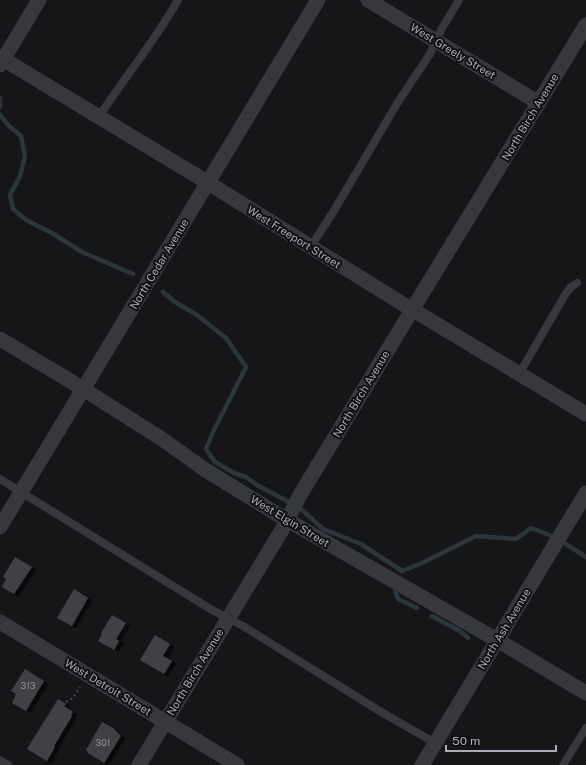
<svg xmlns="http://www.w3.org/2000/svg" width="586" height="765" font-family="'Public Sans',sans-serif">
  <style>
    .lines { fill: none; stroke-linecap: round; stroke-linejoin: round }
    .stream { stroke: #2c353c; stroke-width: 4.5 }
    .building { fill: #404145; filter: url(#shadow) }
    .path { stroke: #3d3f44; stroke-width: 2.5; stroke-dasharray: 2 3; stroke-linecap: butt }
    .service { stroke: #37383d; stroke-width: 8 }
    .minor { stroke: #37383d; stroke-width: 15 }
    .labels { text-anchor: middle; stroke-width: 4; stroke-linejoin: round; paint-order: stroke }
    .number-label { font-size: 9px; fill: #8e929b }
    .street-label { font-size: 11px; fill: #a8adb8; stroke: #111113 }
  </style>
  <defs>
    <filter id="shadow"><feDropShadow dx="4.5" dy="2.5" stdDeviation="0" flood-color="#0009"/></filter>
  </defs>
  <rect width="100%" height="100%" fill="#161618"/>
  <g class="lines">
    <!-- stream -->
    <path class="stream" d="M0,98V107
      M0,115L9,126L21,136L25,156L20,176L10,195L13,209L26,220L52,233L82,252L133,274
      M163,292L175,302L197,315L226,338L246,367L213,432L206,449L215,462L234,473L246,477L257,485L300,508L323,529L361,544L402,571L422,563L476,536L516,539L531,528L552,536
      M566,544L586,557
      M395,591L398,599L417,608
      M432,616L460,631L468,638"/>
  </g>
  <!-- building -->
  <path class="building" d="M15,557L32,567L14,594L2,587L6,579L3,577Z
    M74,589L88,598L72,626L57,618Z
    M112,615L126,623L116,639L119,641L114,650L98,641L102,634L101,633Z
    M155,635L170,644L163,656L172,661L164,674L140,660Z
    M25,669L44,681L26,711L12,703L16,694L11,691Z
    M58,699L66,704L64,706L73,712L71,715L72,716L54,746L55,747L47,761L27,749Z
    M102,722L113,728L121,736L104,763L88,753V752L86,750Z"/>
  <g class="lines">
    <!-- path -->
    <path class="path" d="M66,702L73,698L80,687"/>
    <!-- service -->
    <path class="service" d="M98,118C124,78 155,41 178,0
      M310,248L335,209L398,102L430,54L441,30L459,0
      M519,374L565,295L571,287L577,283
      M0,479L212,610L243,626L378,710L435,743
      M0,760L8,765
      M563,765L586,728"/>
    <!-- minor -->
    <path class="minor" d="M368,0L539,103
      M3,59L197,176L398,301L586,414
      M0,65L39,0
      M0,339L72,382L162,439L204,469L287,520L497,640L586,693
      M0,527L318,0
      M0,622L237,765
      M139,765L282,530L300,495L412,310L586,25
      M422,765L586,493"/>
  </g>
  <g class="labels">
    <!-- number labels -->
    <g class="number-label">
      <text x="28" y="689">313</text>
      <text x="103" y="746">301</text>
    </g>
    <!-- street labels -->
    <g class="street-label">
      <text transform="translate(453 51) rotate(31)" y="4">West Greely Street</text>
      <text transform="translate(530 117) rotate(-59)" y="4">North Birch Avenue</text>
      <text transform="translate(294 237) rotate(32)" y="4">West Freeport Street</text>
      <text transform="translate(159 264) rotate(-59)" y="4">North Cedar Avenue</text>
      <text transform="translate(361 394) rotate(-59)" y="4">North Birch Avenue</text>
      <text transform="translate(290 521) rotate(31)" y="4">West Elgin Street</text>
      <text transform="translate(504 629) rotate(-59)" y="4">North Ash Avenue</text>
      <text transform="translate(195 672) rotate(-59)" y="4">North Birch Avenue</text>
      <text transform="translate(108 687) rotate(31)" y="4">West Detroit Street</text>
    </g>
  </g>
  <!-- scale -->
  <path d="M446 745v6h110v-6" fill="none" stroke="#a8adb8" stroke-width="2"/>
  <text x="452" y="745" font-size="12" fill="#a8adb8" stroke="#111113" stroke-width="3" paint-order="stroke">50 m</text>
</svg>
